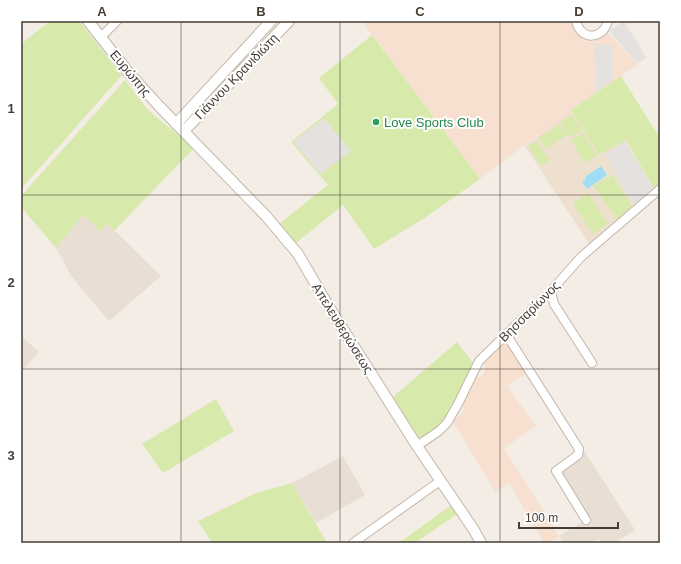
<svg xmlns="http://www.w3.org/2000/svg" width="681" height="564" font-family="Arial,sans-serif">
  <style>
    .residential { fill: #e8ded3 }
    .commercial { fill: #f7e0cf }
    .education { fill: #ede0ce }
    .green { fill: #d7eaac }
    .parking { fill: #e4e1de }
    .water { fill: #9eddf3 }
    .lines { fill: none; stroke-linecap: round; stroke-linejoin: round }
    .minor-casing { stroke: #c2b6aa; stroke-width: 10 }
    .tertiary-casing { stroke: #c2b6aa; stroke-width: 12 }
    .minor { stroke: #fff; stroke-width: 8 }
    .tertiary { stroke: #fff; stroke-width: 10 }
    .grid { fill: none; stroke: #463d34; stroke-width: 1; stroke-opacity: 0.55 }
    .leisure-dot { fill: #2e9e5b; stroke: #fff; stroke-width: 1.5 }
    .labels { text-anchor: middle; stroke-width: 4; stroke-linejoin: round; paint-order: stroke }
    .street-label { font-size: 13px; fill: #463d34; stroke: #fff }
    .leisure-label { font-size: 13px; fill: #27864d; stroke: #fff; text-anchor: start }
    .neatline { fill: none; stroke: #463d34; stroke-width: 1.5 }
    .grid-label { font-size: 13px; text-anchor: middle; font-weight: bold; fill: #463d34 }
  </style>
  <rect width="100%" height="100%" fill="#f3ede5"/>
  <!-- residential -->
  <path class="residential" d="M83,214L100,231L108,224L161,276L109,321L71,276L56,248Z
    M21,336L39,352L21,372Z
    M585,452L635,530L615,543H601L598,539L591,543H563L559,536L587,519L558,471Z
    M343,456L365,495L316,523L292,483Z"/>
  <!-- commercial -->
  <path class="commercial" d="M362,21H571L584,41L593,42L607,32L638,65L621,76L571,110L480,179Z
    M506,338L527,373L507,386L536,426L504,448L559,536L549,543H544L509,483L495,492L453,422L455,417L460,416L464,410L462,404L475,377H481L486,370L484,361Z"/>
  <!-- education -->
  <path class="education" d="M571,110L599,155L625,140L655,190L590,245L525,146Z"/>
  <!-- green -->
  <path class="green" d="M50,21H79L122,75L21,189V44Z
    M372,35L480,179L426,217L374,249L343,205L296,243L279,224L328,185L291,142L338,104L319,78Z
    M621,76L660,138V186L655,190L626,140L599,155L571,110Z
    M125,80L149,111L194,148L114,231L108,224L100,231L83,215L56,248L21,207V196Z
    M572,115L582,130L570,137L560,122Z
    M560,124L567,135L546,149L539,138Z
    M583,133L597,156L585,163L571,140Z
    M537,141L549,160L541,166L528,146Z
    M612,175L632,206L617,220L594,186Z
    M588,193L608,224L593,234L573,203Z
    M457,342L474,364L451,412L435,432L422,438L418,437L393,397Z
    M216,399L234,431L163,473L142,444Z
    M292,483L327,543H212L198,521L256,493Z
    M453,504L456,515L415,543H399Z"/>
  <!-- parking -->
  <path class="parking" d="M624,21L647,58L637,63L609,31Z
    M594,43L613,46V80L596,92Z
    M324,118L351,151L321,174L293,142Z
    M625,142L653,189L634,205L605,154Z"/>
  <!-- water -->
  <path class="water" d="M601,166L607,175L587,189L582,182L586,179L585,177Z"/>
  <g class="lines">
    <!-- minor casing -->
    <g class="minor-casing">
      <path id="minor" d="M576,21C581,41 603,40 608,21
        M101,37L117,21
        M551,291L554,304L592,363
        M506,334L579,449L578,455L556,471L586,520
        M417,446L439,431L447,423L458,404L479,361L551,291L581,257L660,189
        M353,543L440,481"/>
    </g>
    <!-- tertiary casing -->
    <g class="tertiary-casing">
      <path id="tertiary" d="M88,21L129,73L159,106L266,216L298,254L329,307L417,446L474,530L481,543
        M176,124L271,21
        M184,131L289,21"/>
    </g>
    <!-- minor -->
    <use href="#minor" class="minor"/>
    <!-- tertiary -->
    <use href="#tertiary" class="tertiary"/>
  </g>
  <!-- grid -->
  <path class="grid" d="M181,21V543M340,21V543M500,21V543M21,195H660M21,369H660"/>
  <!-- markers -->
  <circle class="leisure-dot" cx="376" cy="122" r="4"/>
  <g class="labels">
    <!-- street labels -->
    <g class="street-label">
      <text transform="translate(131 73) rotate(50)" y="5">Ευρώπης</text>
      <text transform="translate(236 76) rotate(-46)" y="5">Γιάννου Κρανιδιώτη</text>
      <text transform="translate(529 311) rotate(-45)" y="5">Βησσαρίωνος</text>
      <text transform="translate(343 328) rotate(58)" y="5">Απελευθερώσεως</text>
    </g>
    <!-- leisure labels -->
    <g class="leisure-label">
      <text x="384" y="127">Love Sports Club</text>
    </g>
  </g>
  <!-- border -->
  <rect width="681" height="564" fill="none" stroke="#ffffff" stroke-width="44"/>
  <!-- scale -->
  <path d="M519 522v6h99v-6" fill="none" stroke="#463d34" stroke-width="2"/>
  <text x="525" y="522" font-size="12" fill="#463d34" stroke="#ffffff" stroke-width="3" paint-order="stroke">100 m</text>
  <rect x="22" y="22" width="637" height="520" class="neatline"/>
  <g class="grid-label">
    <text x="102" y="16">A</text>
    <text x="261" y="16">B</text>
    <text x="420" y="16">C</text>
    <text x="579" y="16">D</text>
    <text x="11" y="113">1</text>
    <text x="11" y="287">2</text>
    <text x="11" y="460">3</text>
  </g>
</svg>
